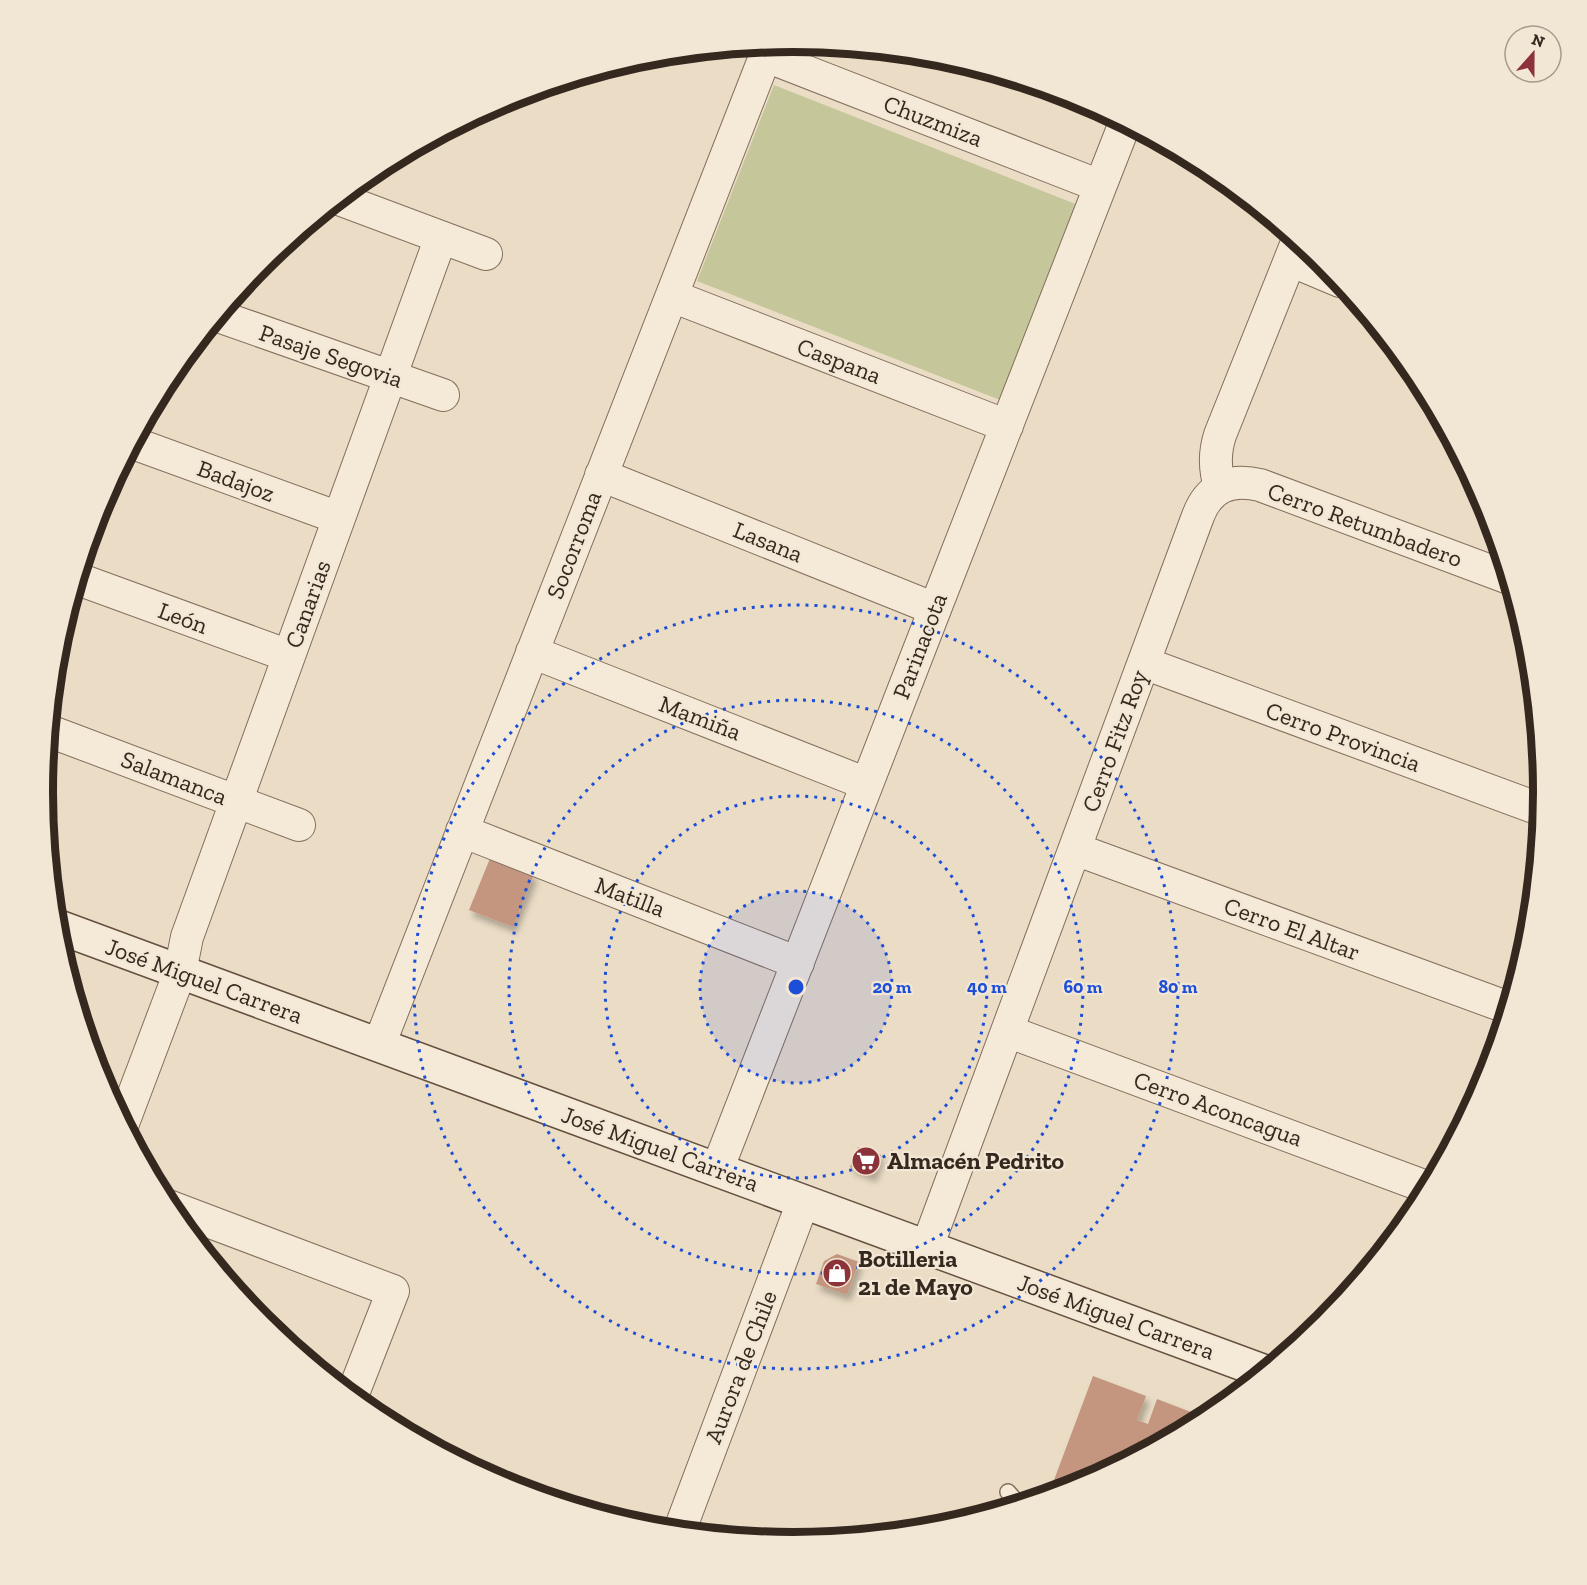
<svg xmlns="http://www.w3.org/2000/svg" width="1587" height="1585" font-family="'Zilla Slab',serif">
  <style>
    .green { fill: #c5c79a }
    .building { fill: #c4967f; filter: url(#shadow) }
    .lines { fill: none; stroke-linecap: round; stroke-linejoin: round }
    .lane-casing { stroke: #836e5d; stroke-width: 18 }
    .street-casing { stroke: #836e5d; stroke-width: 34 }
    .secondary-casing { stroke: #655040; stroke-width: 36 }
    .lane { stroke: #f5ead8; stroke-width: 15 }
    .street { stroke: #f5ead8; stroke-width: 32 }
    .secondary { stroke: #f5ead8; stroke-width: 33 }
    .ring { fill: none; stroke: #1d4ed8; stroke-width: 3; stroke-dasharray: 3 6 }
    .labels { text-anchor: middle; stroke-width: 4.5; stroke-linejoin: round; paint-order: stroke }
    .street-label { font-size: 24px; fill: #35281f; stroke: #f2e7d4 }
    .poi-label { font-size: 24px; font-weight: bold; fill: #35281f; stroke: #f2e7d4; text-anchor: start }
    .rim { fill: none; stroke: #35281f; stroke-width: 8 }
    .centre { fill: #1d4ed8; stroke: #f2e7d4; stroke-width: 3 }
    .ring-label { font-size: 18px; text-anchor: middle; font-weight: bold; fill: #1d4ed8; stroke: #f2e7d4; stroke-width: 4.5; stroke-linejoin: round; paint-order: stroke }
  </style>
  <defs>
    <filter id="shadow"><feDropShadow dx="3.5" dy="6" stdDeviation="3" flood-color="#0004"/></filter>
  </defs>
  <rect width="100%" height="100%" fill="#eadcc5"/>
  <!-- green -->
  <path class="green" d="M774,85L1083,207L1005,402L697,281Z"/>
  <!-- building -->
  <path class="building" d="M491,856L534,874L513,927L469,910Z
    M858,1147L881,1155L873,1176L850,1167Z
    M837,1254L859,1262L847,1295L816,1284L824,1261Z
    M1093,1376L1146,1396L1137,1420L1148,1424L1157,1399L1204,1417L1203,1421L1080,1486L1048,1496Z"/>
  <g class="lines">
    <!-- lane casing -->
    <g class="lane-casing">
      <path id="lane" d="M1008,1492L1019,1505"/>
    </g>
    <!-- street casing -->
    <g class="street-casing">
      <path id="street" d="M766,56L1100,186
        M339,199L486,254
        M1290,260L1340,281
        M672,296L1007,426
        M218,316L443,395
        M133,443L339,518
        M601,475L935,609
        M1220,488C1215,469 1214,454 1220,435L1298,240
        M78,579L289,656
        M532,652L867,784
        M1144,663L1542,810
        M49,731L299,825
        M462,831L798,963
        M1075,849L1509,1008
        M1007,1031L1429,1188
        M379,1045L770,44
        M123,1123L180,972L187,937L441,237
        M717,1170L935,609L1125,123
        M168,1206L393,1291L352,1396
        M927,1247L1198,516C1209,487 1230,478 1260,485L1509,578
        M679,1532L803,1202"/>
    </g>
    <!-- secondary casing -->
    <g class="secondary-casing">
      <path id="secondary" d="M56,926L1265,1372"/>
    </g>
    <!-- lane -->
    <use href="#lane" class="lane"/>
    <!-- street -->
    <use href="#street" class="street"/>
    <!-- secondary -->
    <use href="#secondary" class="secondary"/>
  </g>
  <!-- distance rings -->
  <circle cx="796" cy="987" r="96" fill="#1d4ed8" fill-opacity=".12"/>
  <g class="ring">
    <circle cx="796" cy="987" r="96"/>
    <circle cx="796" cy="987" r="191"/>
    <circle cx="796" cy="987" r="287"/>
    <circle cx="796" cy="987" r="382"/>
  </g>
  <!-- icons -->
  <defs>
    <g id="supermarket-disc" transform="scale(1.5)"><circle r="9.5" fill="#8c333a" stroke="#f2e7d4"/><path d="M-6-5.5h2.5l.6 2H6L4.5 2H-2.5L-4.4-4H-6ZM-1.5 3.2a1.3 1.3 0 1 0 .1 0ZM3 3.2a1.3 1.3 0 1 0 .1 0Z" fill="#fff"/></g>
    <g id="shop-disc" transform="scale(1.5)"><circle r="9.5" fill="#8c333a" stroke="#f2e7d4"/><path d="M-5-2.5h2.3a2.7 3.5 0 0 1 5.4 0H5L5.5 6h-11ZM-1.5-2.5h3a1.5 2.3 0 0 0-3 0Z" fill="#fff"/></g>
  </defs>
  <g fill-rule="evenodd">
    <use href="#supermarket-disc" x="866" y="1161"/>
    <use href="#shop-disc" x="837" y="1273"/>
  </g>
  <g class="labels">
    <!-- street labels -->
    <g class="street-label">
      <text transform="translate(933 121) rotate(21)" y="8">Chuzmiza</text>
      <text transform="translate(331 356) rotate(19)" y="8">Pasaje Segovia</text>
      <text transform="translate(839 361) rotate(21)" y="8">Caspana</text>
      <text transform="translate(236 481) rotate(20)" y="8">Badajoz</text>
      <text transform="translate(1365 525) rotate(20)" y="8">Cerro Retumbadero</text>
      <text transform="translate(768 542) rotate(22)" y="8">Lasana</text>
      <text transform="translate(574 545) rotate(-69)" y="8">Socorroma</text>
      <text transform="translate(308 604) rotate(-70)" y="8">Canarias</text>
      <text transform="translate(183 618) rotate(20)" y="8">León</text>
      <text transform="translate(920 646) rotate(-69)" y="8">Parinacota</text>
      <text transform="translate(700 718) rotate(21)" y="8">Mamiña</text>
      <text transform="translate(1343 737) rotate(20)" y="8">Cerro Provincia</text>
      <text transform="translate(1115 741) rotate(-70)" y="8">Cerro Fitz Roy</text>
      <text transform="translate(174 778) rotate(21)" y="8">Salamanca</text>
      <text transform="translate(630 897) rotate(21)" y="8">Matilla</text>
      <text transform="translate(1292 929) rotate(20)" y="8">Cerro El Altar</text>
      <text transform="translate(204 981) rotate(20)" y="8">José Miguel Carrera</text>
      <text transform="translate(1218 1109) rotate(20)" y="8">Cerro Aconcagua</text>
      <text transform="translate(660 1149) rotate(20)" y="8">José Miguel Carrera</text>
      <text transform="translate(1116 1317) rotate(20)" y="8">José Miguel Carrera</text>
      <text transform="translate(741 1367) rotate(-69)" y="8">Aurora de Chile</text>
    </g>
    <!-- poi labels -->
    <g class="poi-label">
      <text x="887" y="1169">Almacén Pedrito</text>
      <text x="858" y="1267">Botilleria<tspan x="858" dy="28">21 de Mayo</tspan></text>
    </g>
  </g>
  <!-- crop -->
  <path d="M0 0H1587V1585H0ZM53 792a740 740 0 1 1 1480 0a740 740 0 1 1-1480 0Z" fill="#f2e7d4" fill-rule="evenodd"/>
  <path class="rim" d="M53 792a740 740 0 1 1 1480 0a740 740 0 1 1-1480 0Z"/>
  <circle cx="796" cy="987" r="9" class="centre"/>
  <g class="ring-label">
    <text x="892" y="993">20 m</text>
    <text x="987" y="993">40 m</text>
    <text x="1083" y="993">60 m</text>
    <text x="1178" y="993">80 m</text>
  </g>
  <!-- north arrow -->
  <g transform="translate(1533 54) rotate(21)"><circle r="28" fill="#f2e7d4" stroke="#a69b8c" stroke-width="1.5"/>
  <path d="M0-4.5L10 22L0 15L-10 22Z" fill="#8c333a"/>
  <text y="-9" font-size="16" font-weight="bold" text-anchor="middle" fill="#35281f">N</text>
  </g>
</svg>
